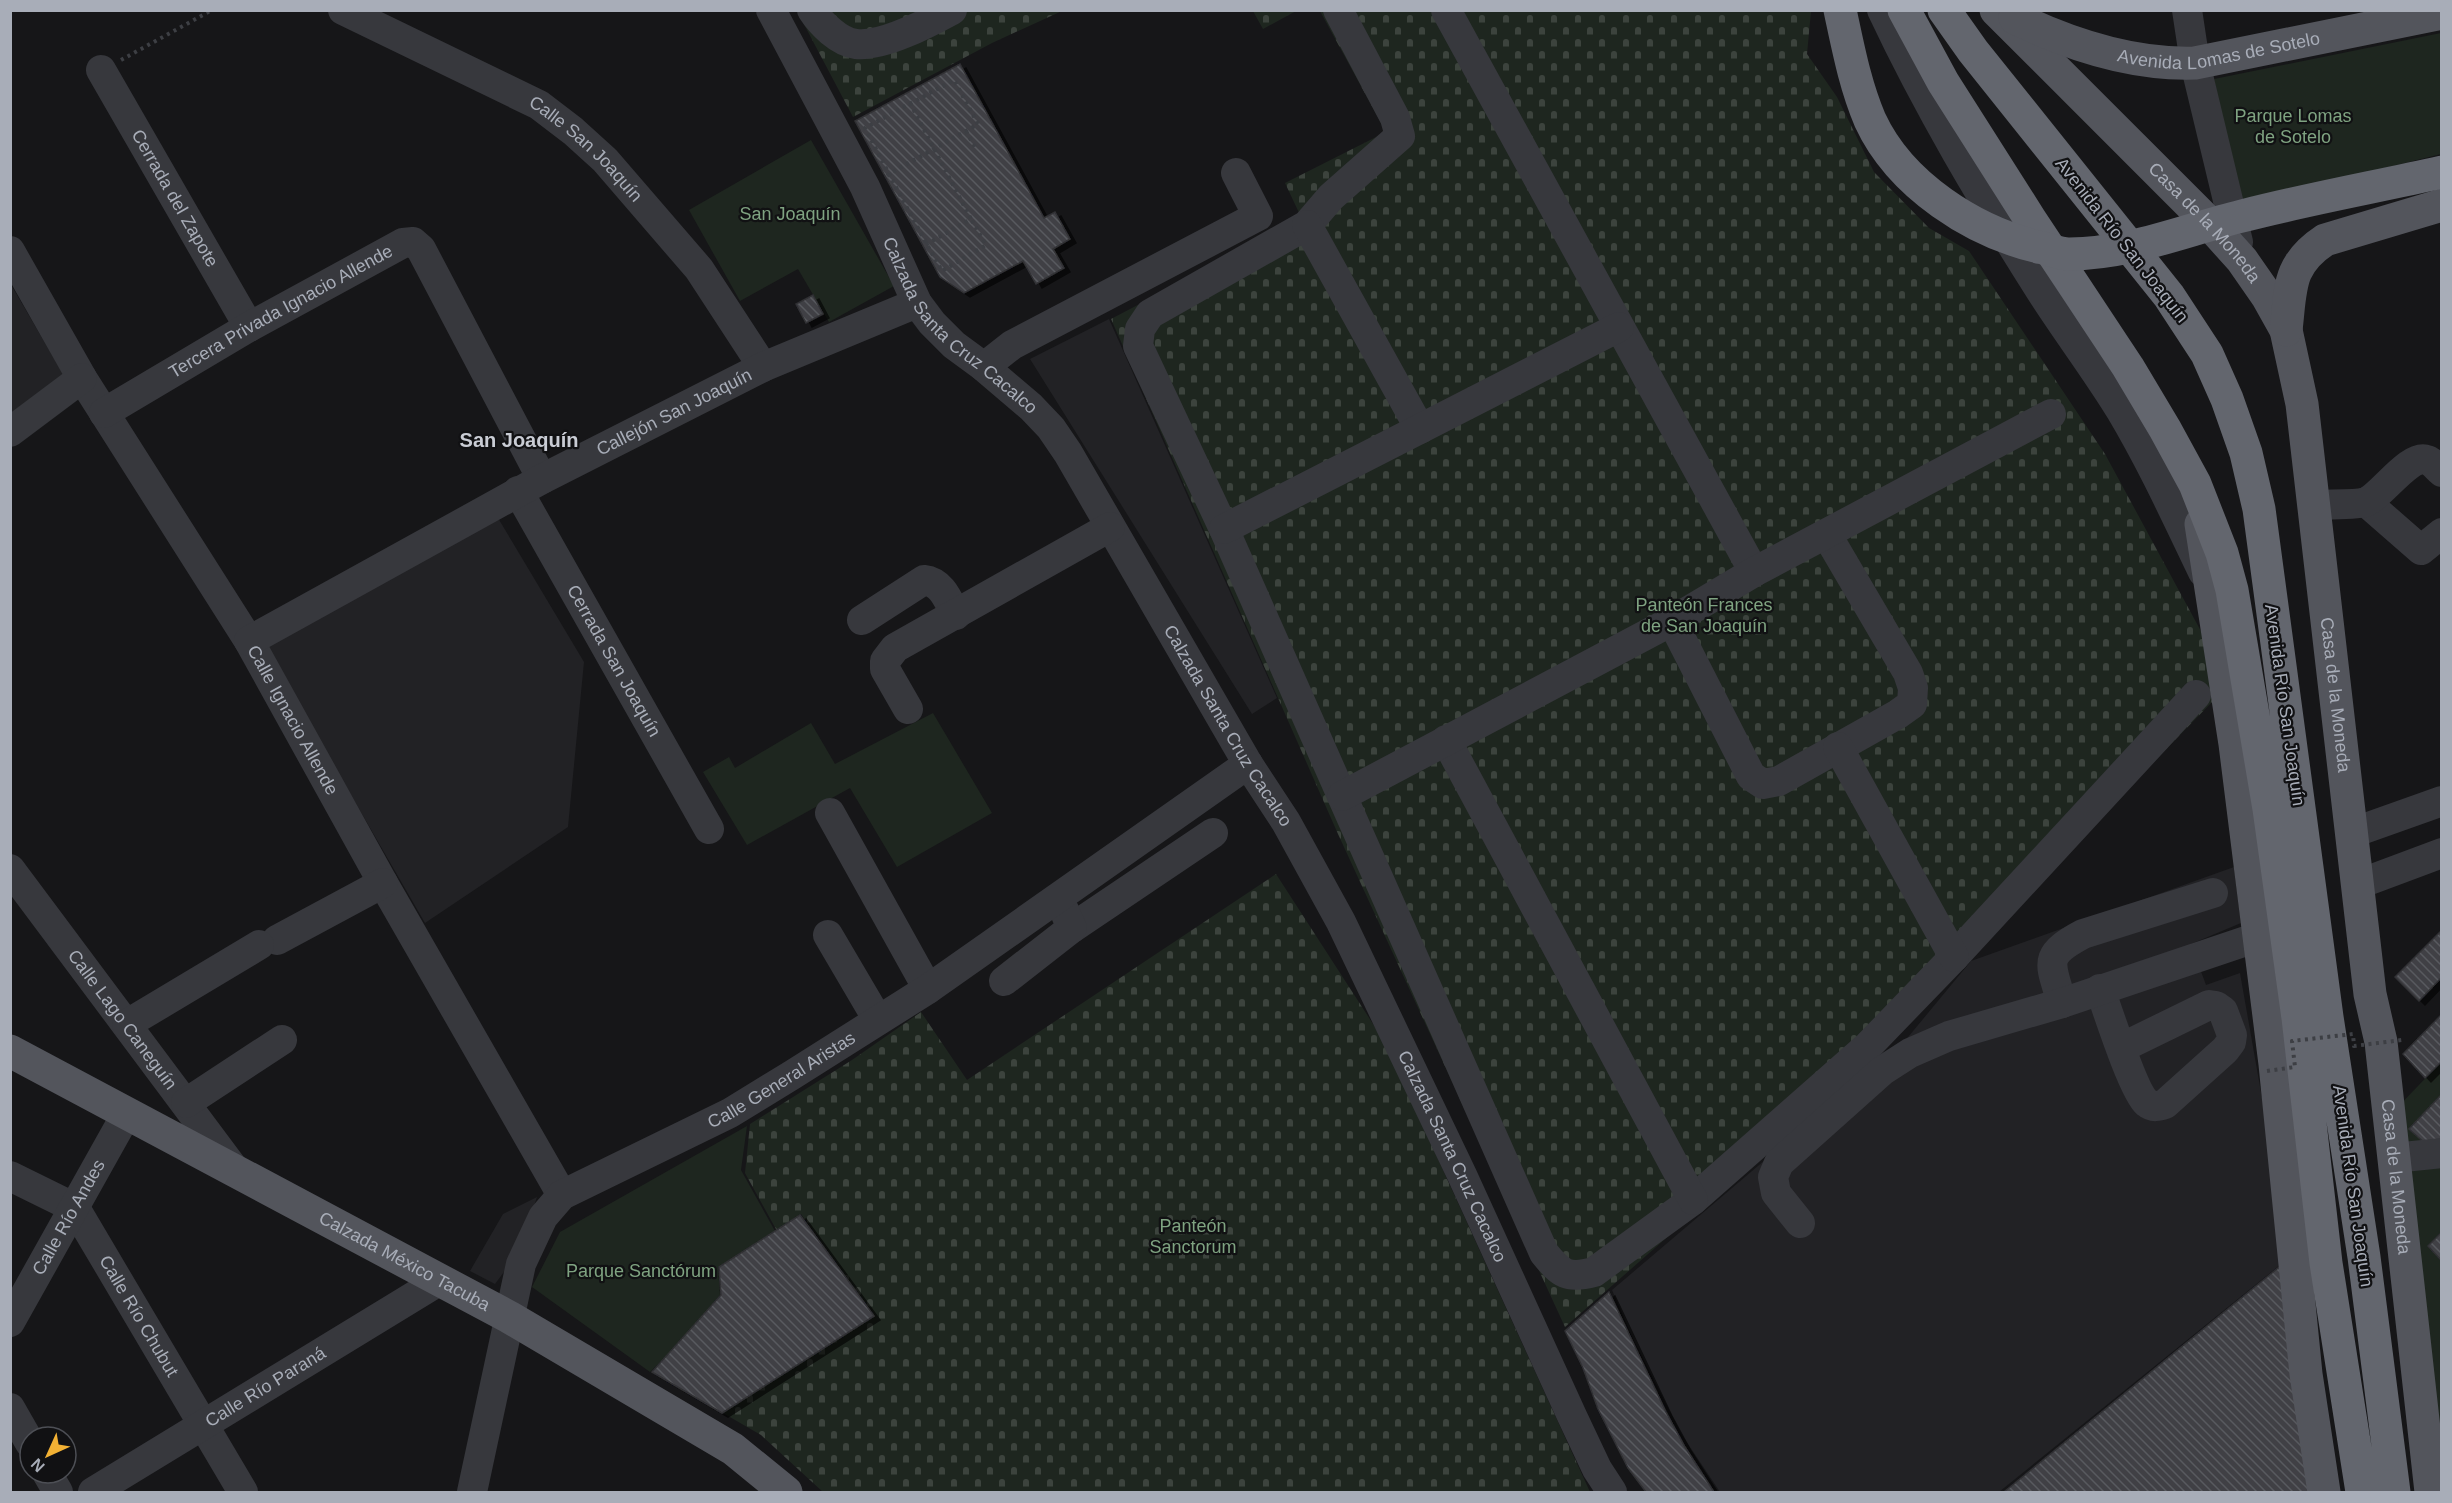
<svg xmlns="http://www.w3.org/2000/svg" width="2452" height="1503" font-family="Helvetica,sans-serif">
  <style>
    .built { fill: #222225 }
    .green { fill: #1e261f }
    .cemetery { fill: url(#cemetery-stones) }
    .building { fill: url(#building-back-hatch); stroke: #303034; stroke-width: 1.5; filter: url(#shadow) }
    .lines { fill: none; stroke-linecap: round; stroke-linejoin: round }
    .path { stroke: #3d3f44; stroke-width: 4; stroke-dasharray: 3 4.5; stroke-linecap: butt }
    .minor { stroke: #37383d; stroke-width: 30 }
    .major { stroke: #53555c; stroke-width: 33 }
    .highway { stroke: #63666e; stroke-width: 33 }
    .path-bridge { stroke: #3d3f44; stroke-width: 4; stroke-dasharray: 3 4.5; stroke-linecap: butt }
    .highway-bridge { stroke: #63666e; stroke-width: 33 }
    .labels { text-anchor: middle; stroke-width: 4.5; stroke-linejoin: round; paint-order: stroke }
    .street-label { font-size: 18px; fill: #a8adb8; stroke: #111113 }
    .park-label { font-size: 18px; fill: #7fa381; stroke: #111113 }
    .neighbourhood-label { font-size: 20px; font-weight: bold; fill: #c9ccd4; stroke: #111113 }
  </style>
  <defs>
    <pattern id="cemetery-stones" width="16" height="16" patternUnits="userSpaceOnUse" patternTransform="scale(1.5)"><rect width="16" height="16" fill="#1e261f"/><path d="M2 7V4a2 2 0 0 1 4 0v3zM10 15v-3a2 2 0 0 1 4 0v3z" fill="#3c433d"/></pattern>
    <pattern id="building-back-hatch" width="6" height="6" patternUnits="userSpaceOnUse" patternTransform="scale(1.5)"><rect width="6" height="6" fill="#404145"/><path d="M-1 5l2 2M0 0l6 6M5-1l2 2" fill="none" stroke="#595a5e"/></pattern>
    <filter id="shadow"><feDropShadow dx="6" dy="4" stdDeviation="0" flood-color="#0009"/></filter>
  </defs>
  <rect width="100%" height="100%" fill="#161618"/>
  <!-- built -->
  <path class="built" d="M10,283L66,379L10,426Z
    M1109,319L1277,698L1252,714L1030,359Z
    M498,518L584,662L568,827L425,923L262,641Z
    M2234,867L2241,923L2191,944L2206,985L2240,973L2290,1257L1999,1492H1720L1682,1435L1633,1339L1612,1290L1904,1042L1971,961Z
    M537,1197L518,1253L495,1284L470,1271L503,1214Z"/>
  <!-- green -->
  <path class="green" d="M2441,33V154L2241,204L2214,79Z
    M811,140L894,286L829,322L798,269L740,301L689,210Z
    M933,713L992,813L897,867L850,788L747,845L703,772L729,757L735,768L811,723L835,764Z
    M2441,1062V1094L2409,1129L2441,1146V1232L2428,1246L2441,1261V1492L2393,1112Z
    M747,1126L741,1170L775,1231L718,1267L720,1295L672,1351L650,1372L532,1287L560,1232Z"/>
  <!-- cemetery -->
  <path class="cemetery" d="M797,11H1062L992,43L853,117Z
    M1253,11H1296L1263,29Z
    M1320,11H1811L1807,54L1837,97L1874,172L1929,228L1969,251L2105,454L2203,635L2213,701L1984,936L1879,1051L1565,1327L1338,834L1111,319L1302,219L1285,183L1386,132Z
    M1276,874L1384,1041L1590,1492H823L761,1435L723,1413L875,1316L801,1214L777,1231L745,1173L750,1124L852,1060L921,1012L967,1080Z"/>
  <!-- building -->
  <path class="building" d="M960,64L1044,218L1055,212L1070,239L1053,249L1064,268L1036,284L1023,261L964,293L940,277L855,121Z
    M813,295L823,314L806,323L796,304Z
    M2442,930V977L2419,1001L2395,977Z
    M2442,1014V1061L2425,1078L2403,1054Z
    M2442,1094V1146L2435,1152L2409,1129Z
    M800,1215L874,1316L722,1413L652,1372L721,1295L719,1267Z
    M2442,1232V1261L2428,1246Z
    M2289,1259L2314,1492H2004Z
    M1609,1292L1666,1412L1685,1447L1714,1492H1646L1628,1468L1598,1409L1583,1368L1565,1331Z"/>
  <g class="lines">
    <!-- path -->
    <path class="path" d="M121,60L212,10
      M910,103L971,219L925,245
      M966,131L976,149
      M887,176L889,174L966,131L978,124L954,80L865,128C890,176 915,224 942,271L986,245L971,219"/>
    <!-- minor -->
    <g class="minor">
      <path id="s1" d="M343,10L539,105L573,131L605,160L699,269L763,367"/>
      <path id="s2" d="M771,10L865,187L917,303L932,323L954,345L984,367L1031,407L1051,428L1068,453L1248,764L1286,822L1341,922L1462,1175L1572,1416L1597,1469L1612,1492"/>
      <path d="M812,10C821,24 839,42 856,44C883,47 928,23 952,10"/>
      <path d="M1338,10L1395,118L1400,136L1331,197L1307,225L1150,314L1140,329L1138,346L1224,529L1544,1253C1561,1274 1567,1279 1594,1272L1693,1200L1868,1046L1954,957L2196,695"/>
      <path d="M1446,10L1754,572"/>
      <path d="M1882,10C1928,108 1983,200 2040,290C2066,331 2096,370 2121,411C2152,463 2177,518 2203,572"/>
      <path d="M2187,10L2195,63L2238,242"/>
      <path id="s3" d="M101,70L249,327"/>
      <path d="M1307,225L1420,429"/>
      <path id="s4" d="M10,251L82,378L249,641L383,883L562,1195"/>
      <path d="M984,367L1012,345L1258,216L1236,173"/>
      <path id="s5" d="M104,413L249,327L403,243L413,242L421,249L542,479"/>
      <path d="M10,432L82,378"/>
      <path id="s6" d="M518,491L709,829"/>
      <path d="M2366,502L2421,550L2442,533"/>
      <path d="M2315,505C2326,504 2358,505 2366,502C2382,495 2410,453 2427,460C2433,462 2437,468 2442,472"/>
      <path d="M1224,529L1619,327"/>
      <path d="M862,620L924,580C942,582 948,600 956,615"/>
      <path d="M1672,621L1751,776L1763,784L1779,781L1898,714L1912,704L1913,688L1908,673L1827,535"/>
      <path id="s7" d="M249,641L542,479L763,367L917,303"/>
      <path d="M908,709L885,669V661L895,648L1110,527"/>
      <path d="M1446,740L1693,1200"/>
      <path d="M1838,747L1954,957"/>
      <path d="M1342,796L1672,621L1754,572L2051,414"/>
      <path d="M830,813L928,989"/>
      <path d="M2352,833L2442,801"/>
      <path id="s8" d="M10,869L234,1169"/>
      <path d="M2359,884L2442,853"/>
      <path d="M1072,928L1213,833"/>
      <path d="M828,935L878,1020"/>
      <path d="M277,940L383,883"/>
      <path d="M1004,981L1072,928L1064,910"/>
      <path d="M2100,989C2107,1009 2134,1093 2147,1103C2153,1108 2159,1106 2165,1104L2225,1050L2231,1042L2232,1035L2223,1011L2216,1006L2209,1005L2121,1048"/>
      <path d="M2062,1003C2050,962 2042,956 2083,934L2213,893"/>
      <path d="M127,1024L259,945"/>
      <path d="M186,1103L282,1040"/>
      <path d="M2394,1158L2442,1153"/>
      <path id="s9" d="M10,1176L75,1208L243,1492"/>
      <path d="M1800,1223L1776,1193L1773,1177L1779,1163L1882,1071L1910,1053L1949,1036L2062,1003L2258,937"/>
      <path id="s10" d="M10,1322L127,1113"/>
      <path d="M10,1408L30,1443"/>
      <path d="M47,1473L58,1492"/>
      <path id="s11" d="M93,1492L439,1281"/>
      <path id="s12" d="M472,1492L521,1264L543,1217L562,1195L730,1113L792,1075L928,989L1248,764"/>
    </g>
    <!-- major -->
    <g class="major">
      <path id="s13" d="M1996,10L2206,220L2242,260L2267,296L2286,330L2302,404L2370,994L2381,1042L2431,1492"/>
      <path id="s14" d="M2015,18C2071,45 2133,65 2195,63L2442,13"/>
      <path d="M2286,330C2291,289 2287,265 2325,240L2442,205"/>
      <path d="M2201,524L2235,744L2275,1064L2306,1374L2324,1492"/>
      <path id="s15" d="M10,1051L509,1317L733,1449L786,1492"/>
    </g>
    <!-- highway -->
    <path class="highway" d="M1904,10L1943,82L2030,219L2128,367L2165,429L2195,484L2222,553L2232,590L2269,809L2298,1018L2326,1263L2362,1492
      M1944,10L1973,51L2169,296L2207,354L2227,399L2246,453L2259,509L2327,1017L2364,1257L2394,1492"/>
    <!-- path-bridge -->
    <path class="path-bridge" d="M2267,1071L2295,1067L2292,1041L2353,1034L2354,1046L2402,1040"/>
    <!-- highway-bridge -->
    <path class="highway-bridge" d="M1840,10C1848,47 1855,85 1870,120C1900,185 1974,233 2043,248C2051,250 2061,254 2069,254C2129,254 2185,230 2242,216C2308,199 2375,187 2442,172"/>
  </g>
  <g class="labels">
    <!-- street labels -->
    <g class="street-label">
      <text dy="6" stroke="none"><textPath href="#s14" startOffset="212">Avenida Lomas de Sotelo</textPath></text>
      <text dy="6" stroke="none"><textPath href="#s1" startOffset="282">Calle San Joaquín</textPath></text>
      <text dy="6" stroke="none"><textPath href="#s3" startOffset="148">Cerrada del Zapote</textPath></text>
      <text dy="6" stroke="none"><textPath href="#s13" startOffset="298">Casa de la Moneda</textPath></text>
      <text transform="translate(2122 240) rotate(52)" y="6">Avenida Río San Joaquín</text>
      <text dy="6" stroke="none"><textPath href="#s5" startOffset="204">Tercera Privada Ignacio Allende</textPath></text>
      <text dy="6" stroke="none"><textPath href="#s2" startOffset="372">Calzada Santa Cruz Cacalco</textPath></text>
      <text dy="6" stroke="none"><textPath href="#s7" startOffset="483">Callejón San Joaquín</textPath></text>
      <text dy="6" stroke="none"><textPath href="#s6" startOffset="195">Cerrada San Joaquín</textPath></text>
      <text dy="6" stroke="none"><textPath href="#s13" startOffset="802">Casa de la Moneda</textPath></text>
      <text transform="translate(2285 705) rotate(82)" y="6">Avenida Río San Joaquín</text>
      <text dy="6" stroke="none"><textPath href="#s4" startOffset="548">Calle Ignacio Allende</textPath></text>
      <text dy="6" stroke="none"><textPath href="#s2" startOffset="858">Calzada Santa Cruz Cacalco</textPath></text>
      <text dy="6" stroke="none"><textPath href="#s8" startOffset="188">Calle Lago Caneguín</textPath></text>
      <text dy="6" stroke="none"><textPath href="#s12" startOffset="562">Calle General Aristas</textPath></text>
      <text dy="6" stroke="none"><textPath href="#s2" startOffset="1344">Calzada Santa Cruz Cacalco</textPath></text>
      <text dy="6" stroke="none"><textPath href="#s13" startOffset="1288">Casa de la Moneda</textPath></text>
      <text transform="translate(2353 1186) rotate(82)" y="6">Avenida Río San Joaquín</text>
      <text dy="6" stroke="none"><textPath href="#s10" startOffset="120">Calle Río Andes</textPath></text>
      <text dy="6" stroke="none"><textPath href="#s15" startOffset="447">Calzada México Tacuba</textPath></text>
      <text dy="6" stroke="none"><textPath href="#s9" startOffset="198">Calle Río Chubut</textPath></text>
      <text dy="6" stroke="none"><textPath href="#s11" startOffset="202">Calle Río Paraná</textPath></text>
    </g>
    <!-- park labels -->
    <g class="park-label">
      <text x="2293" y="122">Parque Lomas<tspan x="2293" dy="21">de Sotelo</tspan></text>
      <text x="790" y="220">San Joaquín</text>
      <text x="1704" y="611">Panteón Frances<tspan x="1704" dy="21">de San Joaquín</tspan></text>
      <text x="1193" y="1232">Panteón<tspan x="1193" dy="21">Sanctorum</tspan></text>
      <text x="641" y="1277">Parque Sanctórum</text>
    </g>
    <!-- neighbourhood labels -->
    <g class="neighbourhood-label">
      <text x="519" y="447">San Joaquín</text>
    </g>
  </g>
  <!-- border -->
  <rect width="2452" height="1503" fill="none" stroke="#a8adb8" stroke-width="24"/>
  <!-- north arrow -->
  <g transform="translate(48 1455) rotate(225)"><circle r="28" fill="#111113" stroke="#4d4f55" stroke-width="1.5"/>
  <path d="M0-4.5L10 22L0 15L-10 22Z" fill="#f2b134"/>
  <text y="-9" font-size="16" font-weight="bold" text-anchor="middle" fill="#a8adb8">N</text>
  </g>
</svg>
